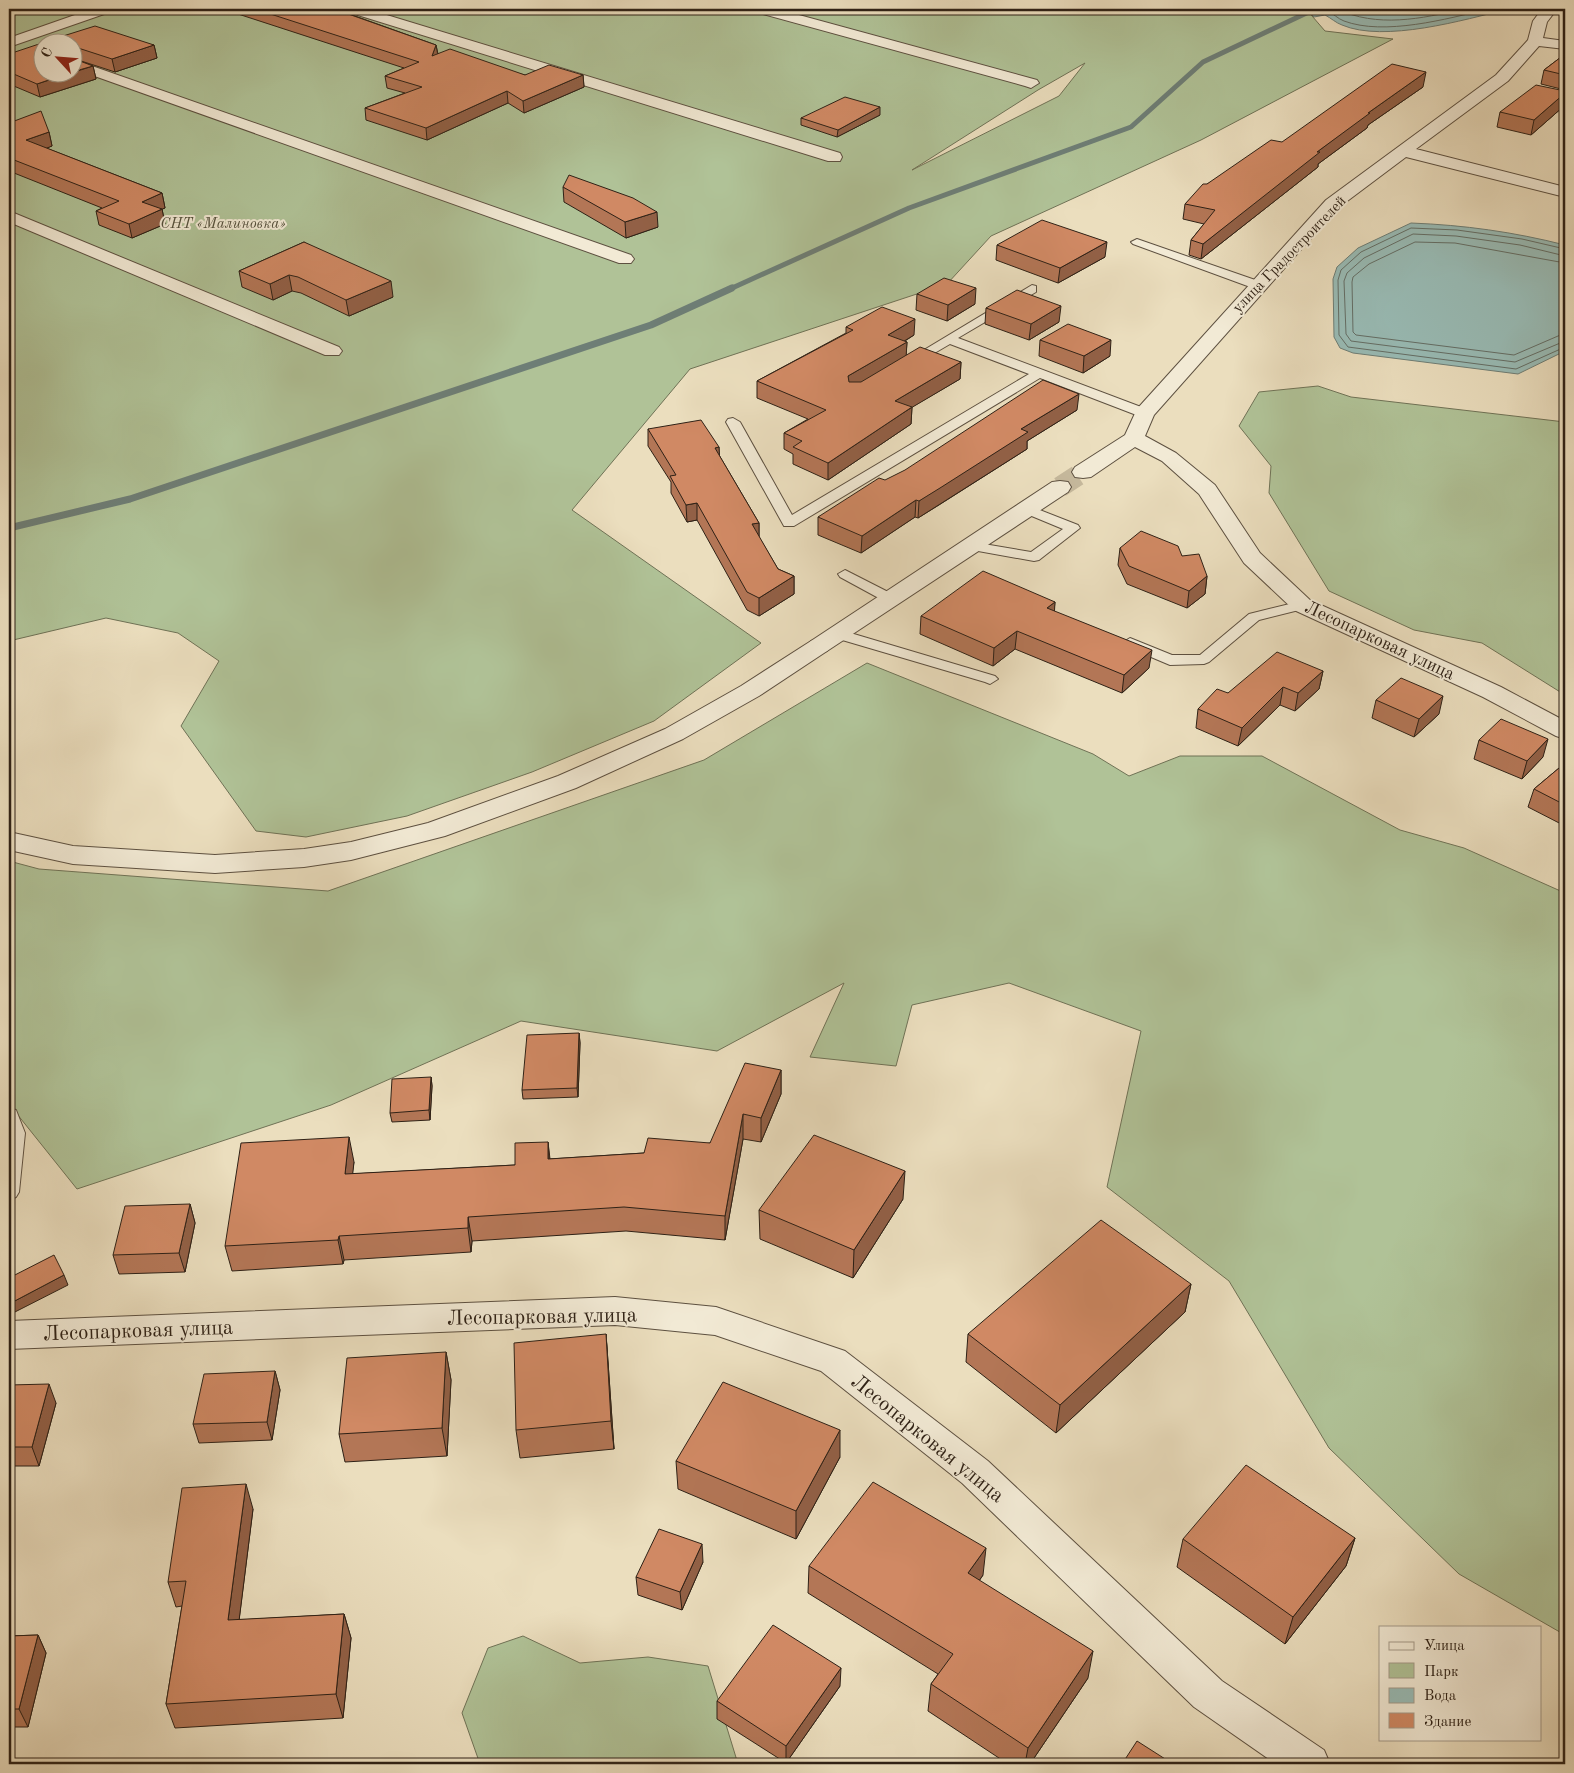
<svg xmlns="http://www.w3.org/2000/svg" width="1574" height="1773" font-family="'Old Standard TT',serif">
  <style>
    .green { fill: #b0c297; stroke: #6f7256; fill-rule: evenodd }
    .water { fill: #99bcb6; stroke: #6e7e76 }
    .lines { fill: none; stroke-linecap: round; stroke-linejoin: round }
    .shore { stroke: #646e66; stroke-width: 1 }
    .stream-far1 { stroke: #6e7e76; stroke-width: 5 }
    .stream { stroke: #6e7e76; stroke-width: 7 }
    .minor-tunnel { stroke: #c5b89c; stroke-width: 21; stroke-dasharray: 21 11; stroke-linecap: butt }
    .service-casing { stroke: #5d5040; stroke-width: 2 }
    .minor-casing { stroke: #5d5040; stroke-width: 2 }
    .tertiary-casing { stroke: #5d5040; stroke-width: 2 }
    .service { fill: #f2ead5; fill-rule: evenodd }
    .minor { fill: #f2ead5; fill-rule: evenodd }
    .tertiary { fill: #f2ead5; fill-rule: evenodd }
    .wall { fill: #b37656; stroke: #2e2116 }
    .shaded-wall { fill: #926046; stroke: #2e2116 }
    .building { fill: #d08964; stroke: #2e2116 }
    .labels { text-anchor: middle; stroke-width: 4; stroke-linejoin: round; paint-order: stroke }
    .far-park-label { font-size: 15px; font-style: italic; fill: #55513d; stroke: #f2ead5 }
    .far-street-label { font-size: 15px; fill: #2e2116; stroke: #f2ead5 }
    .street-label { font-size: 18px; fill: #2e2116; stroke: #f2ead5 }
    .near-street-label { font-size: 21px; fill: #2e2116; stroke: #f2ead5 }
  </style>
  <rect width="100%" height="100%" fill="#ebdebe"/>
  <filter id="stains"><feTurbulence type="fractalNoise" baseFrequency=".004" numOctaves="4"/><feColorMatrix values="0 0 0 0 .2 0 0 0 0 .09 0 0 0 0 .02 0 0 0 .5 -.17"/></filter>
  <radialGradient id="worn" r=".72"><stop offset=".6" stop-color="#630" stop-opacity="0"/><stop offset="1" stop-color="#630" stop-opacity=".3"/></radialGradient>
  <!-- green -->
  <path class="green" d="M9,9H1306L1325,31L1393,39L1201,140L991,236L947,284L690,369L572,510L761,643L654,721L532,772L407,816L306,837L256,831L181,726L219,661L178,633L106,618L9,641ZM42,42H72V72H42ZM1085,63L1059,96L912,170L1038,90Z
    M1318,386L1351,397L1565,422V695L1482,643L1414,630L1329,591L1269,493L1271,466L1239,426L1259,392Z
    M867,663L1093,754L1129,776L1180,756H1262L1400,830L1464,848L1565,893V1635L1459,1574L1329,1448L1229,1281L1107,1187L1141,1031L1009,983L912,1005L896,1066L810,1057L844,983L717,1051L521,1021L331,1105L77,1189L9,1104V861L39,869L328,891L704,760Z
    M523,1636L580,1663L648,1657L708,1666L738,1764H480L462,1713L488,1648Z"/>
  <!-- water -->
  <path class="water" d="M1306,9H1508C1464,20 1384,43 1342,25C1336,23 1331,18 1325,15L1314,17Z
    M1411,223C1464,225 1514,232 1565,245V351L1518,374L1353,353L1340,348L1334,337L1333,279L1337,267L1358,248Z"/>
  <g class="lines">
    <!-- shore -->
    <path class="shore" d="M1313,9C1318,12 1322,9 1327,11C1333,13 1338,19 1344,21C1384,36 1447,19 1488,9
      M1337,9C1377,28 1421,19 1463,9
      M1356,9L1380,13L1422,9
      M1565,249L1522,239L1457,230L1411,228L1361,252L1341,270L1338,280L1339,335L1348,347L1516,369L1565,347
      M1565,256L1520,245L1456,236L1413,234L1364,258L1347,273L1344,281L1346,334L1351,341L1515,362L1565,341
      M1565,263L1455,243L1415,242L1369,264L1353,277L1352,282L1353,332L1356,335L1514,355L1565,333"/>
    <!-- stream-far1 -->
    <path class="stream-far1" d="M730,289L909,208L1131,127L1203,62L1315,9"/>
    <!-- stream -->
    <path class="stream" d="M9,528L130,499L651,325L732,288"/>
    <!-- minor-tunnel -->
    <path class="minor-tunnel" d="M1060,487L1083,472"/>
    <!-- service casing -->
    <g class="service-casing">
      <path id="service" d="M1137,239L1261,282L1263,285L1257,289L1253,288L1133,244L1131,242Z
        M1032,285L1036,286V292L958,338L1149,410L1151,413L1149,416H1139L1040,378L794,526H784L726,422L728,419L733,418L740,422L792,515L1029,374L950,344L914,365L910,366L904,362Z
        M1027,505L1078,525L1080,528L1039,560L1034,561L967,549L965,546L972,542L1031,552L1063,529L1022,512L1020,509Z
        M845,570L896,596L898,599L896,602H886L840,577L838,574Z
        M1302,601L1307,602L1309,605L1307,608L1259,620L1209,662L1204,664L1170,665L1125,646L1122,643L1130,638L1172,655H1200L1249,614Z
        M837,629L995,676L998,679L990,684L985,682L832,637L829,634L832,631Z
        M9,1108L16,1110L25,1133L19,1192L16,1197L9,1200Z"/>
    </g>
    <!-- minor casing -->
    <g class="minor-casing">
      <path id="minor" d="M92,9H112L110,12L9,47V38Z
        M346,9H367L840,153L842,157L840,161H828L348,12Z
        M754,9H777L1037,80L1039,83L1031,88L1025,86L756,12Z
        M1542,9H1557L1547,22L1543,38L1565,41V49L1539,46L1508,81L1416,149L1565,187V197L1406,157L1338,208L1154,415L1145,436L1176,453L1215,485L1260,553L1310,600L1501,687L1565,721V739L1556,736L1483,697L1294,610L1244,563L1199,494L1162,461L1135,447L1091,477L1083,478L1075,477L1072,472L1075,467L1125,435L1137,409L1326,200L1496,75L1528,40L1533,21Z
        M72,59L631,255L634,259L631,263H619L72,68Z
        M9,211L339,347L342,351L339,355H325L9,222Z
        M1060,481L1068,482L1071,487L1068,492L827,651L819,653L811,651L807,646L811,641L1052,482Z
        M615,1297L716,1307L845,1351L988,1461L1222,1681L1324,1750L1330,1764H1276L1194,1707L962,1483L821,1371L715,1335L615,1325L9,1349V1321Z"/>
    </g>
    <!-- tertiary casing -->
    <g class="tertiary-casing">
      <path id="tertiary" d="M819,639L827,641L831,646L827,651L759,696L683,739L576,788L445,836L351,860L304,867L215,873L73,864L9,850V832L73,846L215,855L304,849L351,842L428,823L558,776L665,729L741,686L811,641Z"/>
    </g>
    <!-- service -->
    <use href="#service" class="service"/>
    <!-- minor -->
    <use href="#minor" class="minor"/>
    <!-- tertiary -->
    <use href="#tertiary" class="tertiary"/>
  </g>
  <!-- wall -->
  <path class="wall" d="M235,9H342L341,11L436,45L438,54L525,75H583L584,87L524,113L508,103L427,140L366,120L365,108L405,93L387,88L385,76L404,68L235,13Z
    M72,42L154,45L157,58L115,72L75,59L93,66L96,79L40,97L9,84V54L72,72Z
    M1565,54V90L1541,84L1544,70Z
    M1423,87L1368,125L1367,128L1318,164V167L1201,259L1189,255L1191,240L1204,224L1183,219L1185,204L1207,184Z
    M1564,106L1531,135L1497,127L1500,112Z
    M880,115L837,137L801,125V118Z
    M9,123L49,132L52,146L46,148L162,193L165,208L162,209L165,224L132,238L99,225L96,211L102,208L9,171Z
    M563,187L658,227L626,238L564,202Z
    M304,242L393,297L349,316L301,293L292,291L273,300L242,287L239,271Z
    M997,245L1105,257L1058,283L996,260Z
    M917,294L975,304L947,321L916,310Z
    M986,308L1059,322L1029,340L985,324Z
    M846,327L914,335L905,341L907,342L906,355L961,362L960,379L912,407L911,424L828,480L793,464V454L784,449V433L808,419L757,398V381L846,333Z
    M1040,340L1110,356L1083,373L1039,356Z
    M1077,410L1027,441V449L939,505L918,518L915,517L861,553L818,535V517Z
    M648,429L719,447V455L759,523V537L778,569L794,576V594L759,616L747,610L697,520L687,522L671,493V482L648,446Z
    M1120,548L1182,556L1207,576L1205,594L1187,608L1127,584L1118,565Z
    M1055,602L1054,611L1149,668L1122,693L1015,649L993,666L920,634L921,616Z
    M1323,671L1319,689L1295,711L1280,705L1238,746L1196,728L1198,709L1228,693Z
    M1376,700L1439,714L1414,737L1372,718Z
    M1479,740L1543,757L1522,779L1474,759Z
    M1565,763V826L1528,807L1534,789Z
    M579,1033L580,1043L578,1097L523,1099L522,1090Z
    M781,1070V1094L761,1142L743,1139L725,1240L626,1231L472,1241L471,1252L344,1260L343,1264L232,1271L225,1246L354,1162L352,1174L515,1165L548,1142L550,1159L644,1153L710,1143Z
    M431,1077L432,1086L430,1120L392,1122L390,1113Z
    M903,1199L853,1278L760,1239L759,1210Z
    M190,1204L195,1223L185,1272L119,1274L113,1255Z
    M1191,1284L1185,1312L1056,1433L966,1362L968,1334Z
    M606,1334L608,1362L614,1449L520,1458L516,1430Z
    M446,1352L451,1380L447,1456L345,1462L339,1434Z
    M275,1371L280,1390L272,1440L199,1443L193,1424Z
    M9,1385L56,1403L39,1466H9Z
    M840,1457L796,1539L678,1489L676,1461Z
    M253,1509L239,1620L344,1614L351,1638L343,1718L175,1728L166,1704L182,1606L176,1607L168,1582Z
    M1355,1538L1346,1566L1285,1644L1177,1567L1183,1539Z
    M703,1562L682,1610L638,1595L636,1577Z
    M809,1566L983,1575L979,1581L1088,1678L1030,1764H1008L928,1711L931,1684L938,1674L808,1593Z
    M38,1635L46,1653L28,1727H9V1636Z
    M840,1686L786,1763L717,1719V1701Z"/>
  <!-- shaded-wall -->
  <path class="shaded-wall" d="M154,45L157,58L115,72L112,59Z
    M436,45L438,56H432Z
    M93,66L96,79L40,97L37,84Z
    M1426,72L1423,87L1368,125L1367,128L1318,164V167L1201,259L1203,244L1317,152L1368,113Z
    M583,75L584,87L524,113L523,101Z
    M507,91L508,103L427,140L426,128Z
    M1565,93V99L1564,106L1531,135L1534,120Z
    M880,107V115L837,137L838,130Z
    M49,132L52,146L30,155L26,140Z
    M162,193L165,208L145,216L142,202Z
    M162,209L165,224L132,238L129,224Z
    M657,212L658,227L626,238L625,222Z
    M1107,242L1105,257L1058,283L1060,268Z
    M289,275L292,291L273,300L270,284Z
    M391,281L393,297L349,316L346,300Z
    M976,288L975,304L947,321L948,305Z
    M1061,306L1059,322L1029,340L1031,324Z
    M915,319L914,335L888,351V335Z
    M1111,340L1110,356L1083,373L1084,356Z
    M907,342L906,358L848,392V376Z
    M961,362L960,379L894,418L895,401Z
    M1079,394L1077,410L1027,441V449L918,518L919,501L1021,429Z
    M912,407L911,424L828,480V463Z
    M719,447L720,464L715,448Z
    M916,500L915,517L861,553L862,536Z
    M697,503V520L687,522L686,505Z
    M759,523V540L752,524Z
    M794,576V594L759,616V598Z
    M1207,576L1205,594L1187,608L1189,591Z
    M1055,602L1054,619L1047,608Z
    M1017,631L1015,649L993,666L994,648Z
    M1152,650L1149,668L1122,693L1124,675Z
    M1323,671L1319,689L1295,711L1298,693Z
    M1283,687L1280,705L1238,746L1242,728Z
    M1443,696L1439,714L1414,737L1419,719Z
    M1548,739L1543,757L1522,779L1527,761Z
    M579,1033L580,1043L578,1097L577,1088Z
    M781,1070V1094L761,1142V1118Z
    M431,1077L432,1086L430,1120L429,1110Z
    M743,1114V1139L725,1240V1216Z
    M349,1137L354,1162L350,1199L345,1174Z
    M548,1142L550,1166L548,1159Z
    M905,1171L903,1199L853,1278L854,1250Z
    M190,1204L195,1223L185,1272L179,1253Z
    M468,1217L472,1241L471,1252L468,1228Z
    M339,1236L344,1260L343,1264L338,1240Z
    M64,1275L68,1285L9,1315V1304Z
    M1191,1284L1185,1312L1056,1433L1060,1405Z
    M606,1334L608,1362L614,1449L611,1421Z
    M446,1352L451,1380L447,1456L442,1428Z
    M275,1371L280,1390L272,1440L267,1422Z
    M49,1384L56,1403L39,1466L32,1447Z
    M840,1430V1457L796,1539V1511Z
    M246,1484L253,1509L236,1645L228,1620Z
    M1355,1538L1346,1566L1285,1644L1293,1617Z
    M702,1544L703,1562L682,1610L680,1592Z
    M986,1548L983,1575L965,1601L968,1573Z
    M344,1614L351,1638L343,1718L336,1694Z
    M38,1635L46,1653L28,1727L19,1709Z
    M1093,1651L1088,1678L1030,1764H1025L1028,1748Z
    M841,1668L840,1686L786,1763V1746Z"/>
  <!-- building -->
  <path class="building" d="M255,9H337V10L436,45L432,56L450,49L525,75L549,65L583,75L523,101L507,91L426,128L365,108L422,87L385,76L419,62Z
    M95,26L154,45L112,59L72,46V42H44Z
    M42,43V72H72L37,84L9,72V54Z
    M1565,54V75L1544,70Z
    M72,58L93,66L72,72Z
    M1392,64L1426,72L1368,113H1370L1317,152H1320L1203,244L1191,240L1215,210L1185,204L1203,184H1207L1271,140L1282,142Z
    M1536,85L1565,91V93L1534,120L1500,112Z
    M845,97L880,107L838,130L801,118Z
    M41,111L49,132L26,140L162,193L142,202L162,209L129,224L96,211L119,201L9,158V123Z
    M569,175L633,198L657,212L625,222L563,187Z
    M1042,220L1107,242L1060,268L997,245Z
    M304,242L391,281L346,300L298,277L289,275L270,284L239,271Z
    M944,278L976,288L948,305L917,294Z
    M1017,290L1061,306L1031,324L986,308Z
    M882,307L915,319L888,335L907,342L848,376L849,382H861L920,347L961,362L895,401L912,407L828,463L793,447L802,441L784,433L826,410L757,381L853,330L846,327Z
    M1068,324L1111,340L1084,356L1040,340Z
    M1043,380L1079,394L1021,429L1028,432L940,488L919,501L916,500L862,536L818,517L879,478L885,480L905,470Z
    M701,420L719,447L715,448L759,523L752,524L778,569L794,576L759,598L747,592L697,503L686,505L670,476L676,475L648,429Z
    M1141,531L1178,546L1182,556L1199,554L1207,576L1189,591L1129,566L1120,548Z
    M983,571L1055,602L1047,608L1152,650L1124,675L1017,631L994,648L921,616Z
    M1277,652L1323,671L1298,693L1283,687L1242,728L1198,709L1217,689L1228,693Z
    M1401,678L1443,696L1419,719L1376,700Z
    M1501,719L1548,739L1527,761L1479,740Z
    M1565,763V805L1534,789Z
    M579,1033L577,1088L522,1090L527,1035Z
    M745,1063L781,1070L761,1118L743,1114L725,1216L624,1207L468,1217V1228L339,1236L338,1240L225,1246L241,1143L349,1137L345,1174L515,1165V1143L548,1142V1159L644,1153L648,1138L710,1143Z
    M431,1077L429,1110L390,1113L392,1079Z
    M814,1135L905,1171L854,1250L759,1210Z
    M190,1204L179,1253L113,1255L125,1206Z
    M1101,1220L1191,1284L1060,1405L968,1334Z
    M54,1255L64,1275L9,1304V1278Z
    M606,1334L611,1421L516,1430L514,1343Z
    M446,1352L442,1428L339,1434L347,1358Z
    M275,1371L267,1422L193,1424L204,1374Z
    M723,1382L840,1430L796,1511L676,1461Z
    M49,1384L32,1447H9V1385Z
    M1246,1465L1355,1538L1293,1617L1183,1539Z
    M873,1482L986,1548L968,1573L1093,1651L1028,1748L931,1684L953,1654L809,1566Z
    M246,1484L228,1620L344,1614L336,1694L166,1704L186,1581L168,1582L182,1488Z
    M659,1529L702,1544L680,1592L636,1577Z
    M773,1625L841,1668L786,1746L717,1701Z
    M38,1635L19,1709H9V1636Z
    M1137,1741L1173,1764H1122Z"/>
  <g class="labels">
    <!-- far-park labels -->
    <g class="far-park-label">
      <text x="223" y="228">СНТ «Малиновка»</text>
    </g>
    <!-- far-street labels -->
    <g class="far-street-label">
      <text transform="translate(1289 254) rotate(-46)" y="5">улица Градостроителей</text>
    </g>
    <!-- street labels -->
    <g class="street-label">
      <text transform="translate(1380 640) rotate(25)" y="6">Лесопарковая улица</text>
    </g>
    <!-- near-street labels -->
    <g class="near-street-label">
      <text transform="translate(542 1316) rotate(-1)" y="7">Лесопарковая улица</text>
      <text transform="translate(138 1330) rotate(-2)" y="7">Лесопарковая улица</text>
      <text transform="translate(928 1438) rotate(39)" y="7">Лесопарковая улица</text>
    </g>
  </g>
  <!-- margin -->
  <rect width="1574" height="1773" fill="none" stroke="#ebdebe" stroke-width="30"/>
  <rect x="10" y="10" width="1554" height="1753" fill="none" stroke="#2e2116" stroke-width="2.5"/>
  <rect x="15" y="15" width="1544" height="1743" fill="none" stroke="#2e2116"/>
  <!-- legend -->
  <rect x="1379" y="1626" width="162" height="115" fill="#f2ead5" stroke="#a49a89"/>
  <rect x="1389" y="1642" width="25" height="8" fill="#f2ead5" stroke="#a49a89"/>
  <text x="1424" y="1650" font-size="15" fill="#2e2116">Улица</text>
  <rect x="1389" y="1663" width="25" height="15" fill="#b0c297" stroke="#a49a89"/>
  <text x="1424" y="1676" font-size="15" fill="#2e2116">Парк</text>
  <rect x="1389" y="1688" width="25" height="15" fill="#99bcb6" stroke="#a49a89"/>
  <text x="1424" y="1700" font-size="15" fill="#2e2116">Вода</text>
  <rect x="1389" y="1713" width="25" height="15" fill="#d08964" stroke="#a49a89"/>
  <text x="1424" y="1726" font-size="15" fill="#2e2116">Здание</text>
  <!-- north arrow -->
  <g transform="translate(58 58) rotate(296)"><circle r="24" fill="#f2ead5" stroke="#a49a89"/>
  <path d="M0-4L9 19L0 12L-9 19Z" fill="#8f2418"/>
  <text y="-8" font-size="14" font-weight="bold" text-anchor="middle" fill="#2e2116">С</text>
  </g>
  <rect width="100%" height="100%" filter="url(#stains)"/>
  <rect width="100%" height="100%" fill="url(#worn)"/>
</svg>
